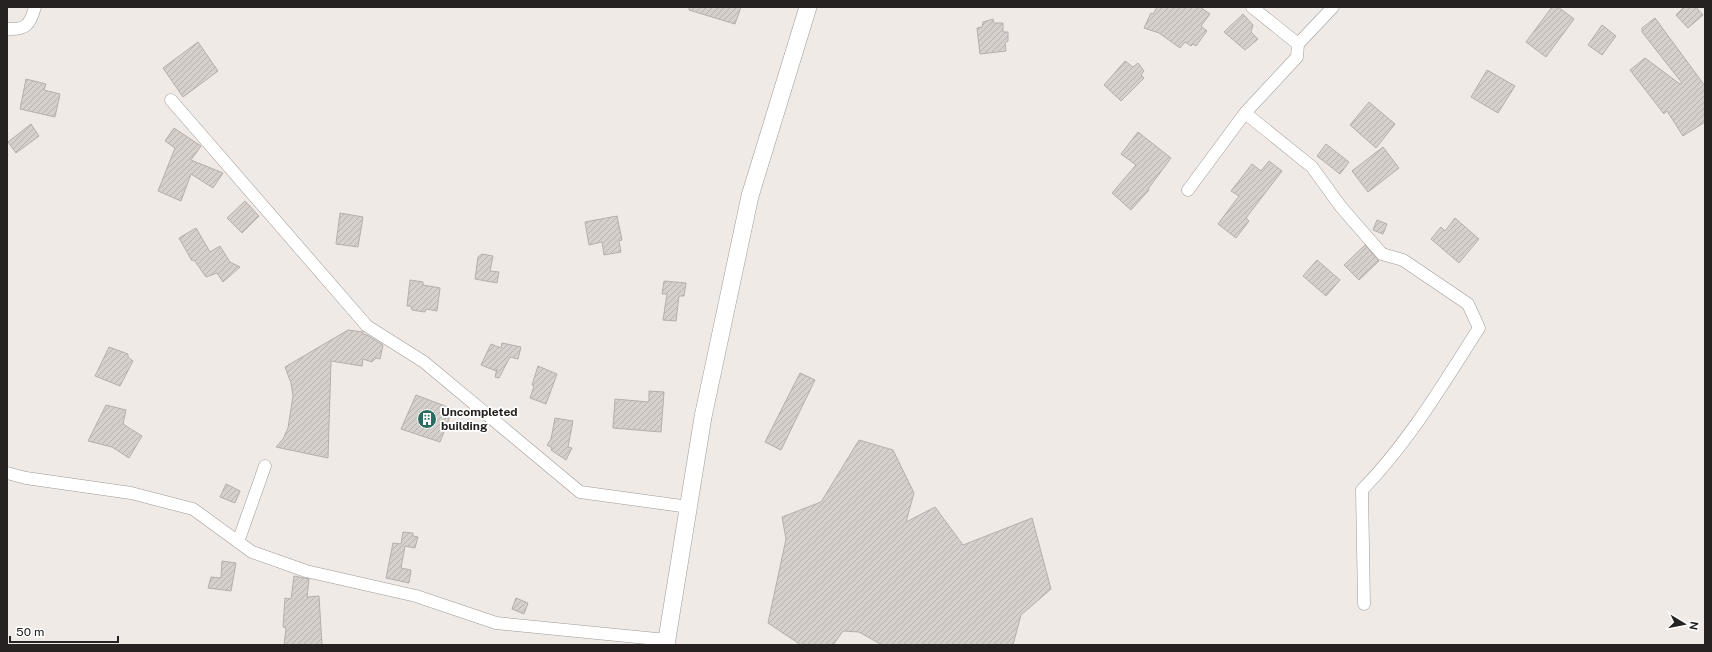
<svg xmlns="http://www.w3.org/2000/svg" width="1712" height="652" font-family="'Public Sans',sans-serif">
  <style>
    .building { fill: url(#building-hatch); stroke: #b5afac }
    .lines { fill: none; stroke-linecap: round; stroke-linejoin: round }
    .minor-casing { stroke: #9f9a96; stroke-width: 13 }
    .secondary-casing { stroke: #9f9a96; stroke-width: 18 }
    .minor { stroke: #fff; stroke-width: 12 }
    .secondary { stroke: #fff; stroke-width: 17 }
    .labels { text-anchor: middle; stroke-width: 3.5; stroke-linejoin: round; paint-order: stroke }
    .poi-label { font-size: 12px; font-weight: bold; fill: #252221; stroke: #fff; text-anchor: start }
  </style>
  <defs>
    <pattern id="building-hatch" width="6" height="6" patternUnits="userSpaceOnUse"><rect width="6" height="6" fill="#d6d0cd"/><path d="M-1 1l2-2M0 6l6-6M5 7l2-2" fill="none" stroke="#b8b2b0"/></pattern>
  </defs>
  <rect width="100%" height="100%" fill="#f0eae6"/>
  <!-- building -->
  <path class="building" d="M689,7H741L735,24L689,10Z
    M1157,7H1200L1210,14L1201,26L1207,31L1196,46L1193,44L1191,46L1185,42L1180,48L1159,33L1144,28L1151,13L1153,14Z
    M1552,7H1558L1574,19L1546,57L1526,42Z
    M1684,7H1696L1703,15L1688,28L1676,15Z
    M1243,14L1253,25L1251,32L1258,39L1245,50L1224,32Z
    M1655,18L1705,86V122L1683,136L1667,111L1664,114L1630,70L1645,58L1680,84L1682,83L1642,32V28Z
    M993,19L994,23H1003V32H1008V41L1005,43L1006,51L980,54L977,28L982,27L983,22Z
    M1602,25L1616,36L1602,55L1588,45Z
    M198,42L218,71L183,97L163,68Z
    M1125,61L1133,67L1138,63L1144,71L1141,75L1144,78L1121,101L1104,85Z
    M1487,70L1515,86L1498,113L1471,97Z
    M26,79L46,84L44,90L60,94L55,117L20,109Z
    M1369,102L1395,124L1376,148L1350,125Z
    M31,124L39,136L16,153L8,142Z
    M174,128L201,146L191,160L223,173L213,188L191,174L181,201L158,191L175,148L165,141Z
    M1138,132L1171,158L1148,189L1149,190L1131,210L1112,193L1136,165L1121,154Z
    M1326,144L1349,162L1340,174L1317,156Z
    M1383,147L1399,168L1368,192L1352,171Z
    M1269,161L1282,171L1246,218L1249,221L1236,238L1218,224L1239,196L1231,191L1252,164L1261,171Z
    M245,201L259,216L242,233L227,218Z
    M340,213L363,217L358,247L336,244Z
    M617,216L622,240L619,241L621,252L604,255L602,242L589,245L585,222Z
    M1455,218L1479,239L1459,263L1431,239L1441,227L1445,231Z
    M1377,220L1387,224L1383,234L1373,230Z
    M196,228L210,252L220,246L230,262L240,267L223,282L217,273L206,277L194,260L192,261L179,238Z
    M1365,245L1379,261L1359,280L1344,265Z
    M482,254L493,256L490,271L499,272L497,283L475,279L478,257Z
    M1317,260L1340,280L1326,296L1303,276Z
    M410,280L423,282V285L440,288L437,311L426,309L425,312L412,310L411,306H407Z
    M664,281L686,283L684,296H679L676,321L663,320L667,294H662Z
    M348,330L363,332V334L367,335L383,345L380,359L376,358L372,362L363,359L362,366L331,361L328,458L276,447L283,439L288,428L293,396L291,383L285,367Z
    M502,343L521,347L518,359L510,357L499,378L495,377L497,369L496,371L481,365L491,344L501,348Z
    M109,347L128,354V357L133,361L120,386L95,376Z
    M538,366L557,374L546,404L530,398L534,386L532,385Z
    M800,373L815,380L781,450L765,442Z
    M649,391L664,392L661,432L613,428L615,399L649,402Z
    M416,395L453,409L440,442L401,429Z
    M106,405L126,410L123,424L142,436L129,458L112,447L88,441Z
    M555,418L573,421L568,447L572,448L566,460L551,450L552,448L547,445L551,439Z
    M859,440L893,450L914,493L906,522L935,507L963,545L1032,518L1051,589L1021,615L1013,645H882L859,632L843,631L833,645H801L768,623L786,539L782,517L821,502Z
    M226,484L240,491L235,503L220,497Z
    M403,532L413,533V536L418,537L415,548L405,546L401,568L411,570L409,583L386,578L393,543L401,544Z
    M222,561L236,563L231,591L208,588L211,577L221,578Z
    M294,576L309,579L307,597L319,596L322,645H284L286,628L283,627L285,598L291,599Z
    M516,598L528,603L524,614L512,609Z"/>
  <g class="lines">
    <!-- minor casing -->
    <g class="minor-casing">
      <path id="minor" d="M1252,7L1298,44L1333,7
        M7,29C26,30 30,25 35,7
        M171,100L367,326L424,362L580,492L689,507
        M1245,113L1312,167L1341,207L1382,254L1403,260L1468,304L1479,328C1443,384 1409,442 1362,490L1364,604
        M1188,190L1245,113L1297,57L1298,44
        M7,473L26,478L131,493L193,509L252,552L306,571L416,596L496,623L667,640
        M238,542L265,466"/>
    </g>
    <!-- secondary casing -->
    <g class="secondary-casing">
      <path id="secondary" d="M666,645L703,417L750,196L808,7"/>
    </g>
    <!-- minor -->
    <use href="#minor" class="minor"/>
    <!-- secondary -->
    <use href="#secondary" class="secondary"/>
  </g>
  <!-- icons -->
  <defs>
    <g id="building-disc" transform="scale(1)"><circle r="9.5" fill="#296d5f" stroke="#fff"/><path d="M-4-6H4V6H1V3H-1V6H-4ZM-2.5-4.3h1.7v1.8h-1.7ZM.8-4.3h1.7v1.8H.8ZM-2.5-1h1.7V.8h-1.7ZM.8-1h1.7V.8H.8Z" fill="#fff"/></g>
  </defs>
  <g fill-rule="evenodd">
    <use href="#building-disc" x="427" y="419"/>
  </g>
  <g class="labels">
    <!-- poi labels -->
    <g class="poi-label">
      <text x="441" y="416">Uncompleted<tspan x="441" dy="14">building</tspan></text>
    </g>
  </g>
  <!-- border -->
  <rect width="1712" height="652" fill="none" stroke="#252221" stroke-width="16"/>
  <!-- north arrow -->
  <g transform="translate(1684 624) rotate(100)" stroke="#ffffff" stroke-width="3" paint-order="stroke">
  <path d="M0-3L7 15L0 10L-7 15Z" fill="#252221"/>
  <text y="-6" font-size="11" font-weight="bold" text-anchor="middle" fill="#252221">N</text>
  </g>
  <!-- scale -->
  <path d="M10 636v6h108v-6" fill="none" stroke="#252221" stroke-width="2"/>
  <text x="16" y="636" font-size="12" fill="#252221" stroke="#ffffff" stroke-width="3" paint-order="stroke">50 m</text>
</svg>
